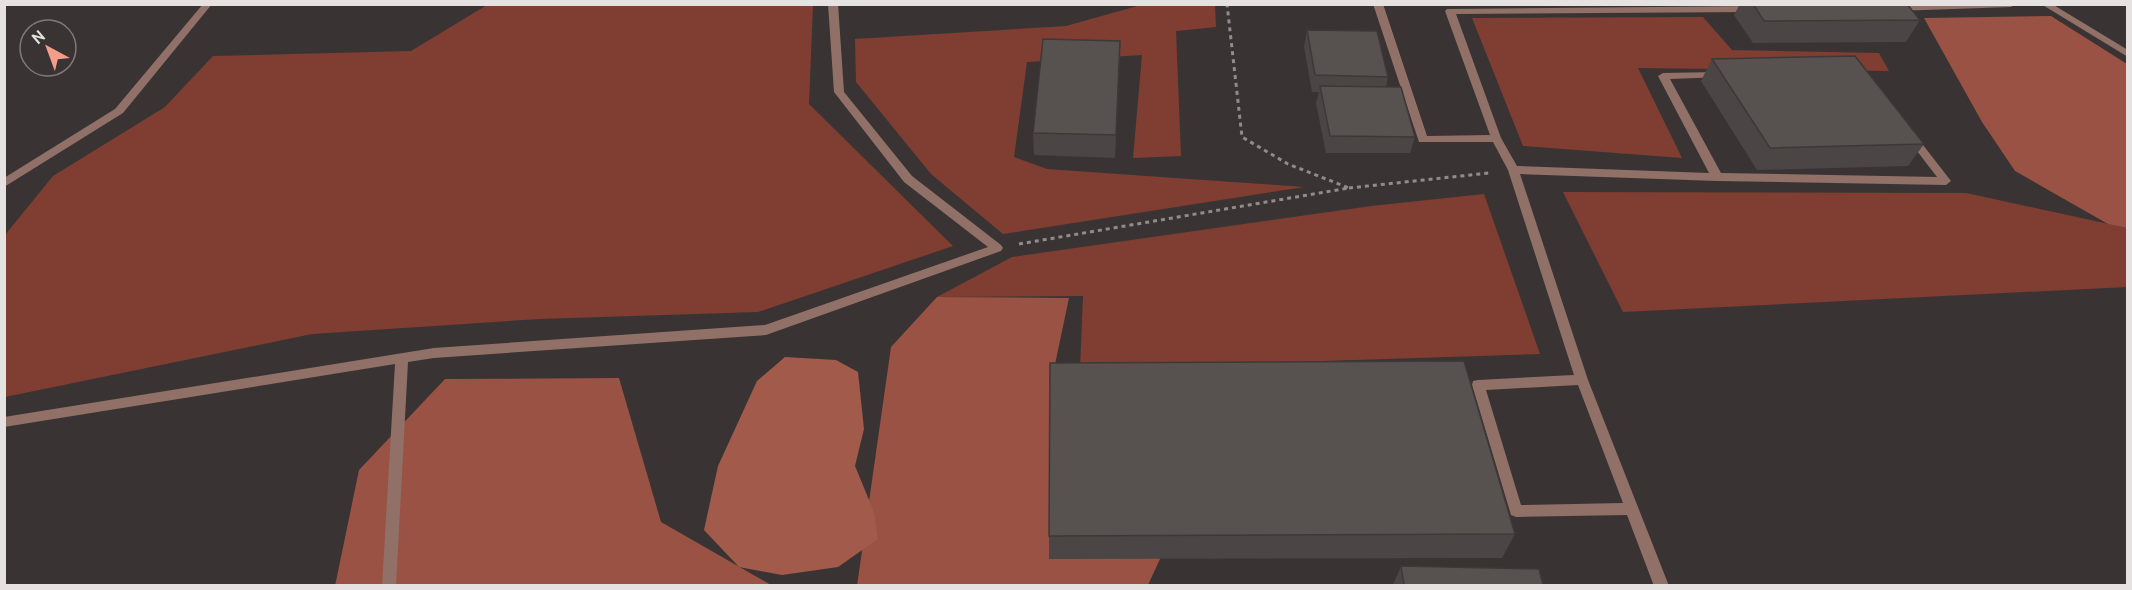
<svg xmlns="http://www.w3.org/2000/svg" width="2132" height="590" font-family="Cabin,sans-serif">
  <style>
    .green { fill: #7f3e31 }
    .forest { fill: #995243 }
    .water { fill: #a25a4b }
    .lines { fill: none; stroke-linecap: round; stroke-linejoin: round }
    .path { stroke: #908c8b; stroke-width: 3; stroke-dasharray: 4 4; stroke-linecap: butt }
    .service { fill: #917068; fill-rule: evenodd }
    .wall { fill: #4b4645 }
    .building { fill: #575150; stroke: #3d3938; stroke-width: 1.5 }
  </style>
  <rect width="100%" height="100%" fill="#393433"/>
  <!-- green -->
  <path class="green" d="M487,5H813L809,104L953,246L758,312L539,319L312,334L5,397V235L53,176L165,107L213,56L411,51Z
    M1141,5H1215L1216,27L1176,31L1181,156L1133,158L1142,55L1027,62L1014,157L1047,169L1304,187L1003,234L931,174L856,82L855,39L1066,26Z
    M1703,17L1732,50L1879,53L1889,71L1638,68L1682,158L1523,146L1472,18Z
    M1563,192L1966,193L2127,228V287L1623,312Z
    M1484,194L1540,354L1080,369L1083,296L937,297L1012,257L1371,206Z"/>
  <!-- forest -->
  <path class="forest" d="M2051,16L2127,64V228L2108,224L2015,171L1982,122L1924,18Z
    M937,297L1069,298L1050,388L1160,559L1148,585L857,586L891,347Z
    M619,378L661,522L771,585L335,586L359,470L445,379Z"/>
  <!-- water -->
  <path class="water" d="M785,357L836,360L858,372L864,429L855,466L874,512L878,539L838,567L782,575L739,567L704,530L718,466L757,381Z"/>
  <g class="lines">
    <!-- path -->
    <path class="path" d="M1349,188L1489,173
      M1019,244L1349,188L1288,164L1242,137L1227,4"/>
    <!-- service -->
    <path class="service" d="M203,4H212L123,113L4,187V178L115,109Z
      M828,4H838L844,92L912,176L1001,245L1003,248L1001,251L766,335L434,358L408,362L396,586H382L395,364L4,427V417L434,348L765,325L988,247L904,182L834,92Z
      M1373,4H1383L1427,136L1490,135L1445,11L1447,9L1752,6L1757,9L1752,12L1456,14L1501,138L1517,166L1709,173L1658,76L1663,73L1719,72L1723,73V77L1670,79L1721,173L1937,177L1907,138L1912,135L1916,136L1951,181L1946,185L1717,181L1520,174L1588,380L1669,586H1654L1627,515L1516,517L1511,515L1472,385L1473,381L1478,380L1574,375L1508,170L1493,142H1419ZM1578,385L1623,503L1521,505L1486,390Z
      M2015,4L2011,7L1895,11L1890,8C1900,1 1996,4 2015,4Z
      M2041,4H2052L2128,50V57Z"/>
  </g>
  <!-- wall -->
  <path class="wall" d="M1740,4H1907L1920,20L1906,42L1753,43L1734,15Z
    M1307,30L1388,77L1386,87L1415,137L1410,153H1326L1316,103L1319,92H1312L1304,47Z
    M1712,59L1924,144L1908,166L1757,170L1701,81Z
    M1033,133L1116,135L1115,158L1034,155Z
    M1515,534L1502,558L1049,559V536Z
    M1401,566L1543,585H1393Z"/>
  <!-- building -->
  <path class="building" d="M1753,4H1907L1920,20L1764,21Z
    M1307,30L1377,31L1388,77L1315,75Z
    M1043,39L1120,41L1116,135L1033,133Z
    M1855,56L1924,144L1770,148L1712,59Z
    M1320,86L1401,87L1415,137L1330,136Z
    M1464,361L1515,534L1049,536L1050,363Z
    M1401,566L1539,569L1543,585H1404Z"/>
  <!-- border -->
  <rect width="2132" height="590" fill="none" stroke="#e5e2e1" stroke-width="12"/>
  <!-- north arrow -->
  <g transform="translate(48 48) rotate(319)"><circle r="28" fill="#393433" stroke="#7e7a79" stroke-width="1.5"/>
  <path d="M0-4.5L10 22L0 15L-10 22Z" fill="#f49d8b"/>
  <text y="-9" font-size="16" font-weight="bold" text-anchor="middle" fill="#e5e2e1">N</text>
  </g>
</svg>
